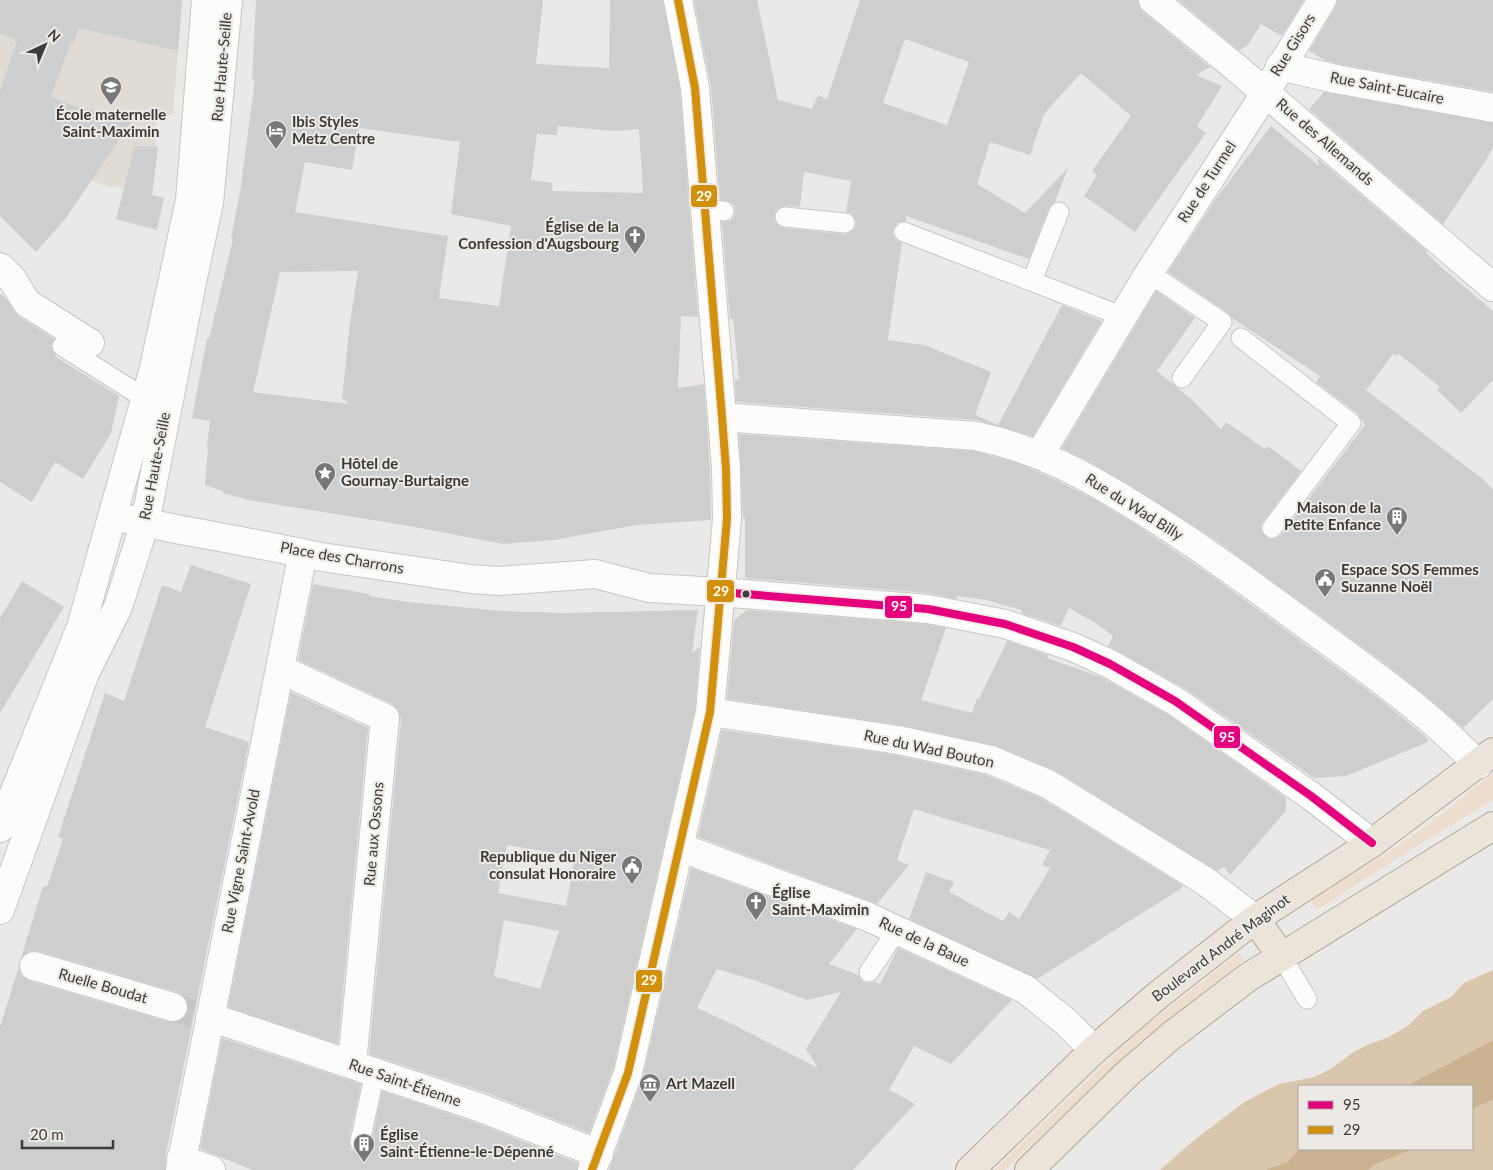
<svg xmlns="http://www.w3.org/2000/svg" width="1493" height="1170" font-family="Lato,sans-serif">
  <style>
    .built { fill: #e1dbd5 }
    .green { fill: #ecddcd }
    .forest { fill: #dac6ac }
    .water { fill: #cbb291 }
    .building { fill: #cecece; fill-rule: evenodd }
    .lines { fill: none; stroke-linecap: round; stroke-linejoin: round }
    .pedestrian-tunnel { stroke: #c8c6c4; stroke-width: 28; stroke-dasharray: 28 14; stroke-linecap: butt }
    .service-casing { stroke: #c7c6c4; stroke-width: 21 }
    .pedestrian-casing { stroke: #c7c6c4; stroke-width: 30 }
    .minor-casing { stroke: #c7c6c4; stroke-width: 30 }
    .tertiary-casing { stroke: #c7c6c4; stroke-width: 30 }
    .primary-casing { stroke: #b1a695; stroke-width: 30 }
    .service { stroke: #fcfcfb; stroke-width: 19 }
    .pedestrian { stroke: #fcfcfb; stroke-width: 28 }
    .minor { stroke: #fcfcfb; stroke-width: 28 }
    .tertiary { stroke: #fcfcfb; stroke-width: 28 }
    .primary { stroke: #eae4da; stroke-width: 28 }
    .bus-1-casing { stroke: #ede9e5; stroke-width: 11 }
    .bus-2-casing { stroke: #ede9e5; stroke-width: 11 }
    .bus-1 { stroke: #e5007d; stroke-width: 8 }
    .bus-2 { stroke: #d2910c; stroke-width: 8 }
    .bus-dot { fill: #3d3b3a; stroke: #ede9e5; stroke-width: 2 }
    .labels { text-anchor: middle; stroke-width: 4; stroke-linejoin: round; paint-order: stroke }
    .street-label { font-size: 15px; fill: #3d3b3a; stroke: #ede9e5 }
    .poi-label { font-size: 15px; font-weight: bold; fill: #3d3b3a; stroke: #ede9e5; text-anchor: start }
    .line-badge { stroke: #ede9e5; stroke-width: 2 }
    .badge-label { font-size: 14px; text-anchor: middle; font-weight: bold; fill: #fff }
  </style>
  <rect width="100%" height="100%" fill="#ebe9e7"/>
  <!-- built -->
  <path class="built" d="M182,0L173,115H157L155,146L158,147L152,195L114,186L111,188L93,181L0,122V1Z"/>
  <!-- green -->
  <path class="green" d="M1493,773V800L1407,852L1317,910L1311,900L1401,844L1446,811Z
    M1239,953L1244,960C1158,1025 1082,1095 1005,1170H994L1139,1031Z"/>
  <!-- forest -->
  <path class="forest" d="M1493,970V1040L1406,1086H1299V1149L1287,1162L1265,1170H1160L1193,1141L1246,1101L1279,1084L1315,1077L1332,1068L1352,1053L1367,1045L1389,1037L1409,1025L1423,1011L1451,997L1464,983Z
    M1493,1100V1170H1369L1374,1165L1413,1149H1472V1109Z"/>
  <!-- water -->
  <path class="water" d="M1493,1040V1100L1472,1109V1086H1406Z
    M1299,1149H1413L1374,1165L1369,1170H1265L1287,1162Z"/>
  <!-- building -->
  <path class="building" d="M0,0H182L178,51L79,28L73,43L71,42L51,97L82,109L138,113L65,219L36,252L0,216V91L17,41L0,33Z
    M256,0H543L536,64L609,68L610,0H663L680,90L698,317L681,316L678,388L704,384L710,470L711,520L636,525L554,540L503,544L404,525L248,500L223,493V491L205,485L208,447H207L210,421L192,418L207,338L209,339L233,239L231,238L240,192L255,80L252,79ZM558,126L615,131L639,129L643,193L552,191L553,183L531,180L537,134L557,135ZM359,128L460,142L451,214L511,226L499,306L439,298L448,236L295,212L305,162L352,170ZM358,271L350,323L342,398L349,404L253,392L280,272Z
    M694,0H757L778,100L812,109L818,95L827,99L860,0H1138L1139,6L1143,12L1210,67L1196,75L1222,86L1197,126L1206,133L1135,232L1084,196L1097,175L1092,171L1131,116L1081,73L1044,114L1030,155L990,142L977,184L1025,213L1068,168L1055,202L1049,208L1029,259L906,216V221L897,223L894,228L893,233L895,239L902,243L888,340L924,345L991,372L975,415L998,425L1062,305L1102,321L1033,436L977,420L736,402L735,380L739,379L733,319H730L722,222L730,221L734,217L735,211L734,205L730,202L720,200L711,87ZM905,39L969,62L947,125L883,103ZM804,172L851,181L846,212L852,214L855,219L856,224L854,229L850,233L844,234L784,228L779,226L775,222L774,215L776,210L780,207L786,206L800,207Z
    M1178,0H1304L1283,34L1280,35L1261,24L1247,46L1239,50Z
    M1338,0H1493V92L1339,64L1326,61L1309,51L1335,8Z
    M1324,92L1493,123V147L1486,160L1443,224L1310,110V108Z
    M1271,126L1319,166L1317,158L1427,251L1426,253L1441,267L1493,311V380L1461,413L1437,390L1440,387L1399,354L1398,356L1393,354L1366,390L1484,480L1493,490V699L1463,728L1426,696L1382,661L1214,539L1130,485L1090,462L1062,448L1156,291L1195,318L1157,371L1192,400L1221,429L1226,422L1265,449L1268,446L1301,471L1263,522L1261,526L1262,532L1266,537L1270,539L1276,538L1281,535L1365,425L1358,414L1316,382L1320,376L1232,318L1228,313L1168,272L1218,196Z
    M135,146L158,147L152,195L164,198L157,230L116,219Z
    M0,294L5,297L18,316L54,339L51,346L56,357L119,396L111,433L83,479L55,462L32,502L0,482Z
    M739,434L974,451L1017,463L1056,480L1095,500L1135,524L1216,579L1385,703L1427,738L1428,742L1346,776L1314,778L1184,688L1108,646L1113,636L1094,622L1069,608L1061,626L1021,613L1022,610L986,600L957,596L956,599L929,593L745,578V518H743Z
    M191,565L251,584L205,727L249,742L166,1154L165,1170H0V1027L19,966V970L22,976L30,981L169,1022H177L183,1019L188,1012V1003L184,996L177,992L38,951H30L21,958L43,886L47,887L63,839L58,837L105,693L124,701L162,585L181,592Z
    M22,581L64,607L0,713V618Z
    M313,584L369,594V596L408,602L502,611L565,613L698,610L692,653L700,647L695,710L613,1069L589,1133L487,1093L369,1054L401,719L398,710L392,704L298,660ZM507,845L575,856L566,906L498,893ZM504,920L559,931L540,989L494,976Z
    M747,610L926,624L946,628L921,700L972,713L977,698L979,699L1007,641L1048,655L1047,658L1103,678L1167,714L1286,798V811L1230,875L1224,867L1217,871L1056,771L997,746L900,725L727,699L734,620Z
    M291,692L368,728L338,1044L228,1007Z
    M722,730L895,755L986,775L1041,798L1182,885V888L1037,979L909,919L926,872L954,882L949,892L1003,921L1009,912L1019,919L1050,868L1042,865L1050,850L914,809L897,860L909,865L877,904L698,837Z
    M691,868L857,929L829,964L858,975L863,982L869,983L875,982L880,984L898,948L1012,1000L951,1064L914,1046L889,1090L915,1104L853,1170H609L643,1076ZM717,969L757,981L807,1000L841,992L806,1049L818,1068L732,1024L697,1008Z
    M222,1038L361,1084L349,1140L350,1146L352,1150L357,1153L364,1152L368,1150L371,1145L382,1091L476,1123L578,1163L577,1170H253L200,1149Z"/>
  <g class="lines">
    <!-- pedestrian-tunnel -->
    <path class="pedestrian-tunnel" d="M173,1007L193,1013"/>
    <!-- service casing -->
    <g class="service-casing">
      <path id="service" d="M705,210L724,211
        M785,217L845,223
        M904,232L1124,317
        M1149,273L1222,322L1182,378
        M1032,281L1059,212
        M1241,338L1351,423L1272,528
        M62,346L146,399L155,402
        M1282,957L1307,999
        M869,972L897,930
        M360,1142L375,1072"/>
    </g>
    <!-- pedestrian casing -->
    <g class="pedestrian-casing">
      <path id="pedestrian" d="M1153,0L1234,66
        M12,279L27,303L90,343
        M315,556L471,579L499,581L595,574L649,588L720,592
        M679,847L866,916
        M34,966L173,1007"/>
    </g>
    <!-- minor casing -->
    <g class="minor-casing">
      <path id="minor" d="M1234,66L1493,287
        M1280,66L1336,79L1493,108
        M0,267L12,279
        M722,417L976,436C1041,450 1087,476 1143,511C1199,546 1252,585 1305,624C1364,668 1427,710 1478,765
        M1040,454L1149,273L1257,106L1322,0
        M113,516C180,531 248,541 315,556
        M720,592L928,609L1005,624L1073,647L1110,664L1175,701L1311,796L1372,843
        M280,669L385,718L352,1064
        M710,712L898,740L991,760L1048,784L1205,881L1255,919
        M866,916L1025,989L1066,1022L1094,1050
        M210,1017L481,1108L599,1154
        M181,1159L211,1170
        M180,1170L303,553
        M592,1170L628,1073L710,712L727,519L726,469L722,417L695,88L678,0"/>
    </g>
    <!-- tertiary casing -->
    <g class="tertiary-casing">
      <path id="tertiary" d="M0,828L81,627L154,368L190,200L206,0
        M0,910L85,673L118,607L145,523L192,282L209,203L228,0"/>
    </g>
    <!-- primary casing -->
    <g class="primary-casing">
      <path id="primary" d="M1255,919L1282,957
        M970,1170L1094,1050L1158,995L1255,919L1372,843L1493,752
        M1029,1170L1127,1074L1171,1036L1247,978L1493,826"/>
    </g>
    <!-- service -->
    <use href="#service" class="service"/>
    <!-- pedestrian -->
    <use href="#pedestrian" class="pedestrian"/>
    <!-- minor -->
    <use href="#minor" class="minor"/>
    <!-- tertiary -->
    <use href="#tertiary" class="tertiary"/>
    <!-- primary -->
    <use href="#primary" class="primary"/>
    <!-- bus-1 casing -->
    <g class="bus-1-casing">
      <path id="bus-1" d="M720,592L928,609L1005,624L1073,647L1110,664L1175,701L1311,796L1372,843"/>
    </g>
    <!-- bus-2 casing -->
    <g class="bus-2-casing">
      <path id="bus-2" d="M592,1170L628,1073L710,712L727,519L726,469L722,417L695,88L678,0"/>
    </g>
    <!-- bus-1 -->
    <use href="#bus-1" class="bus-1"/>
    <!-- bus-2 -->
    <use href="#bus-2" class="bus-2"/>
  </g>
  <!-- icons -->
  <defs>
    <g id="school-pin" transform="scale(1.125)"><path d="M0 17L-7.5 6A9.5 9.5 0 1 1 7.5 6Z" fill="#7a7877" stroke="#ede9e5"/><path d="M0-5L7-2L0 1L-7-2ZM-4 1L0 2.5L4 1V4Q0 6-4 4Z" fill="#fff"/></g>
    <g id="hotel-pin" transform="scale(1.125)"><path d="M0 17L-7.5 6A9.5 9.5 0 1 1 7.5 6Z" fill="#7a7877" stroke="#ede9e5"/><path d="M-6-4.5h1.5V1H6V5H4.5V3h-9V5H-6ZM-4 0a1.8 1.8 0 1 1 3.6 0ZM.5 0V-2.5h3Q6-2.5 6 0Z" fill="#fff"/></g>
    <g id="church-pin" transform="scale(1.125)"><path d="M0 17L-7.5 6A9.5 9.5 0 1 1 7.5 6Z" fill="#7a7877" stroke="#ede9e5"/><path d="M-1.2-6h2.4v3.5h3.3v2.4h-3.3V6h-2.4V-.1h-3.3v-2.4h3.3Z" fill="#fff"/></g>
    <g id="sight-pin" transform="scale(1.125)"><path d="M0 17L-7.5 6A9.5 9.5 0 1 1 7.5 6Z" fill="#7a7877" stroke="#ede9e5"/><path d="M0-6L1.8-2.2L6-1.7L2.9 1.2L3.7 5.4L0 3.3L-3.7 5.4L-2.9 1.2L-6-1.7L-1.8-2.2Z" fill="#fff"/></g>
    <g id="building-pin" transform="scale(1.125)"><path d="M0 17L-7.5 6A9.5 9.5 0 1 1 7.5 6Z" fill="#7a7877" stroke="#ede9e5"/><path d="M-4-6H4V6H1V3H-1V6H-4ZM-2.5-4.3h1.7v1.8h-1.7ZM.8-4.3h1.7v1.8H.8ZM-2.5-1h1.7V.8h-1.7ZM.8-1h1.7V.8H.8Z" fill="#fff"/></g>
    <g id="civic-pin" transform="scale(1.125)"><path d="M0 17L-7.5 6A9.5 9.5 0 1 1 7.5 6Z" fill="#7a7877" stroke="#ede9e5"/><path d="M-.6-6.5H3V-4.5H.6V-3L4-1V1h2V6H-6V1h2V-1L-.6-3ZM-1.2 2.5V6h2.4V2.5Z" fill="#fff"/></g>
    <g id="museum-pin" transform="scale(1.125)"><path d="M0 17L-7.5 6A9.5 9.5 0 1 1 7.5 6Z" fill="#7a7877" stroke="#ede9e5"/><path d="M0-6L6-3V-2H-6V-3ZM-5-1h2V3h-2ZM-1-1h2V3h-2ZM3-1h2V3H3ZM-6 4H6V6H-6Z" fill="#fff"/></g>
  </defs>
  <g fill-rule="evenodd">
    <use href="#school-pin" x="111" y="87"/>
    <use href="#hotel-pin" x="276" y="131"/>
    <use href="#church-pin" x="635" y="236"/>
    <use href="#sight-pin" x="325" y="473"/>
    <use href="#building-pin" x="1397" y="517"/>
    <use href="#civic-pin" x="1325" y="579"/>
    <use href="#civic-pin" x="632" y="866"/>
    <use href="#church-pin" x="756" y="902"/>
    <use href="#museum-pin" x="650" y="1084"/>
    <use href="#building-pin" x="364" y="1144"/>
  </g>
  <!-- markers -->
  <circle class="bus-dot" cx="746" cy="594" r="4.5"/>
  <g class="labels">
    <!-- street labels -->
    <g class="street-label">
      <text transform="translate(1293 45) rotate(-58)" y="5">Rue Gisors</text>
      <text transform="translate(222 67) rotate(-85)" y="5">Rue Haute-Seille</text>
      <text transform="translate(1387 88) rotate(11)" y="5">Rue Saint-Eucaire</text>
      <text transform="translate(1325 142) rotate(41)" y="5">Rue des Allemands</text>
      <text transform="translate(1207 182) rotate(-57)" y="5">Rue de Turmel</text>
      <text transform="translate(155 466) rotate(-79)" y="5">Rue Haute-Seille</text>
      <text transform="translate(1134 507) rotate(32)" y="5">Rue du Wad Billy</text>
      <text transform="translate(342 558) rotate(10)" y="5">Place des Charrons</text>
      <text transform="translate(929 749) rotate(12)" y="5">Rue du Wad Bouton</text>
      <text transform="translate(374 834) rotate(-85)" y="5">Rue aux Ossons</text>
      <text transform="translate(241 861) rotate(-79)" y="5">Rue Vigne Saint-Avold</text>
      <text transform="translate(924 942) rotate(25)" y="5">Rue de la Baue</text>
      <text transform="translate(1221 948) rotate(-37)" y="5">Boulevard André Maginot</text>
      <text transform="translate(103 986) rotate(16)" y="5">Ruelle Boudat</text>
      <text transform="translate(405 1083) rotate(19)" y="5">Rue Saint-Étienne</text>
    </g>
    <!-- poi labels -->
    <g class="poi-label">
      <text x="111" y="120" text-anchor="middle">École maternelle<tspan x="111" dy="17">Saint-Maximin</tspan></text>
      <text x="292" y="127">Ibis Styles<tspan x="292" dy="17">Metz Centre</tspan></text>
      <text x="619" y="232" text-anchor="end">Église de la<tspan x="619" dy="17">Confession d'Augsbourg</tspan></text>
      <text x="341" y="469">Hôtel de<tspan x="341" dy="17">Gournay-Burtaigne</tspan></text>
      <text x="1381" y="513" text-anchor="end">Maison de la<tspan x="1381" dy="17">Petite Enfance</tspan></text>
      <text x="1341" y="575">Espace SOS Femmes<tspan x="1341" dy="17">Suzanne Noël</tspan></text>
      <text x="616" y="862" text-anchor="end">Republique du Niger<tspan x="616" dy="17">consulat Honoraire</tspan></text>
      <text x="772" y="898">Église<tspan x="772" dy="17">Saint-Maximin</tspan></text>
      <text x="666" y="1089">Art Mazell</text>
      <text x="380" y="1140">Église<tspan x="380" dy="17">Saint-Étienne-le-Dépenné</tspan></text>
    </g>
  </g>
  <g class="line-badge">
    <rect x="690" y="184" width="28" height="24" rx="5" fill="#d2910c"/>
    <rect x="706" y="579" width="29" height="24" rx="5" fill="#d2910c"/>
    <rect x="884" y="595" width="29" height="24" rx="5" fill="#e5007d"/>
    <rect x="1213" y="725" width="28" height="24" rx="5" fill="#e5007d"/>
    <rect x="635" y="969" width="28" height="24" rx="5" fill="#d2910c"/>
  </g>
  <g class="badge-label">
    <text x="704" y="201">29</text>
    <text x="721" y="596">29</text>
    <text x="899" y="611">95</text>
    <text x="1227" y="742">95</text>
    <text x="649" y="985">29</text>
  </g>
  <!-- legend -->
  <rect x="1298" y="1085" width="175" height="65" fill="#ede9e5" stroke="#a7a3a1"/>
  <rect x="1308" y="1101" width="25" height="8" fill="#e5007d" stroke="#a7a3a1"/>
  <text x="1343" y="1110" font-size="15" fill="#3d3b3a">95</text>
  <rect x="1308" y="1126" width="25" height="8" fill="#d2910c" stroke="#a7a3a1"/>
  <text x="1343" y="1135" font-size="15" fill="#3d3b3a">29</text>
  <!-- north arrow -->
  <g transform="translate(45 45) rotate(44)" stroke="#ede9e5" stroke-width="4" paint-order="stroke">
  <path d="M0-4L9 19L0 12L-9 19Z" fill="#3d3b3a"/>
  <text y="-8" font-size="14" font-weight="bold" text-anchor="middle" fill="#3d3b3a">N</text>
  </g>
  <!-- scale -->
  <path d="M22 1140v8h91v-8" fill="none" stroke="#3d3b3a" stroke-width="2.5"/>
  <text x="30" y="1140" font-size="15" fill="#3d3b3a" stroke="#ede9e5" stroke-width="4" paint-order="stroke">20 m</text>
</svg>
